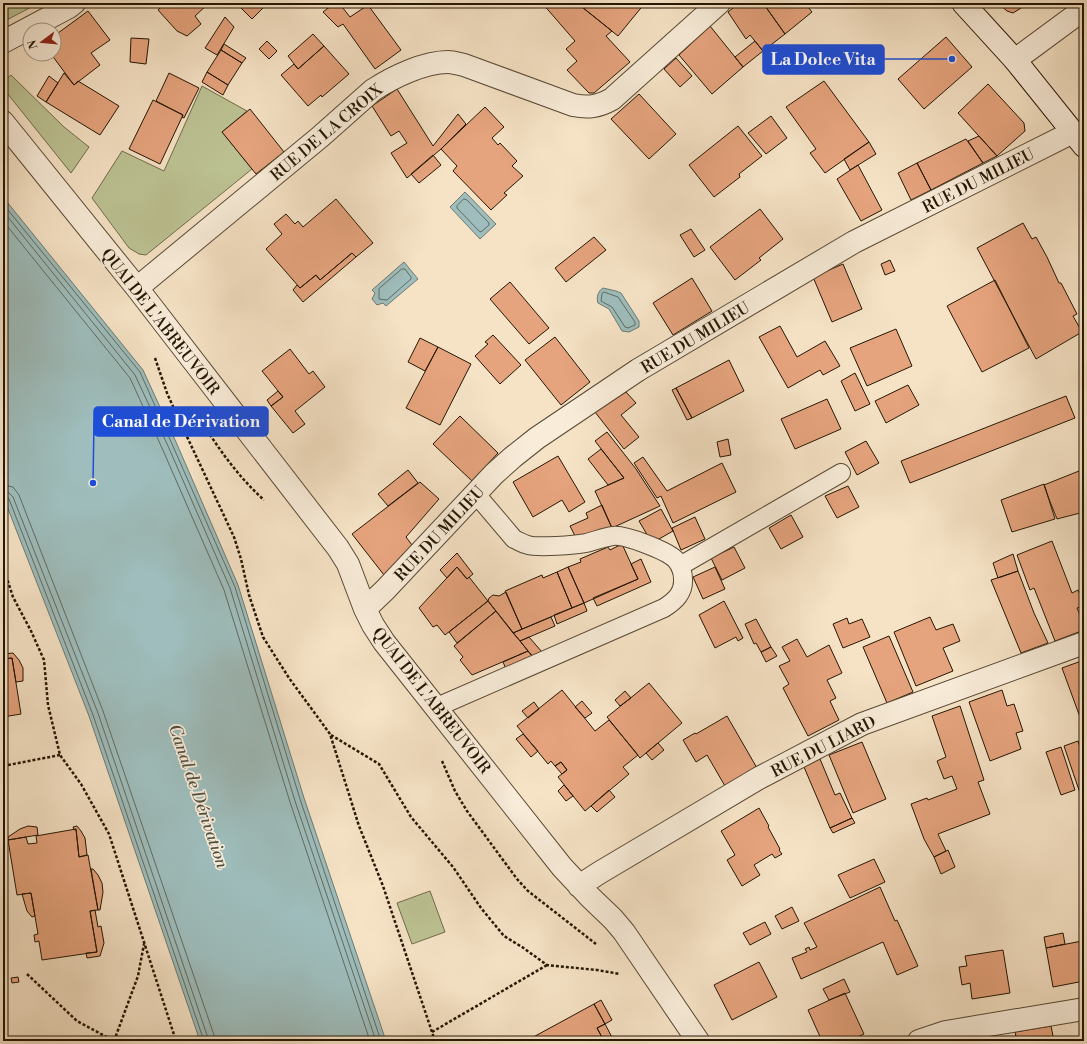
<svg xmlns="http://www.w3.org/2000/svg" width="1087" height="1044" font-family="'Libre Bodoni',serif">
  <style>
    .green { fill: #bdc394; stroke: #706c4c }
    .water { fill: #9ebdbc; stroke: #6d7a72 }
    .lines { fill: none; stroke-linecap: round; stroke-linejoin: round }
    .shore { stroke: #616a60; stroke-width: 1 }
    .building { fill: #e6a47e; stroke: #241603 }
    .lane-casing { stroke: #584934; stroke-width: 20 }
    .street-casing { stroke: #584934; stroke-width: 24 }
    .secondary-casing { stroke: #241603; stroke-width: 24 }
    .path { stroke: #241603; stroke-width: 2.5; stroke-dasharray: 3 2; stroke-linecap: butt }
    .lane { stroke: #f9edda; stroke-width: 18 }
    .street { stroke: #f9edda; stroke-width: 22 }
    .secondary { stroke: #f9edda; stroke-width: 22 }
    .labels { text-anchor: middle; stroke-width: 3.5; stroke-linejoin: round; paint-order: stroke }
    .street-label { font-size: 16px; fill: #241603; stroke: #f9edda }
    .water-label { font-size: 17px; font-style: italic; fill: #4f5044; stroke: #f9edda }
    .leader { fill: none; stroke: #1d4ed8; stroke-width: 1.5 }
    .callout-dot { fill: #1d4ed8; stroke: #f9edda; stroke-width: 1.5 }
    .callout { fill: #1d4ed8; stroke: #1d4ed8; stroke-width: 1.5 }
    .callout-label { font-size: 17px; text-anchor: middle; font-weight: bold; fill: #fff }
  </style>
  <rect width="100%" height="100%" fill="#f6e3c6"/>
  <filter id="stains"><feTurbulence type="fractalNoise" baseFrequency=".005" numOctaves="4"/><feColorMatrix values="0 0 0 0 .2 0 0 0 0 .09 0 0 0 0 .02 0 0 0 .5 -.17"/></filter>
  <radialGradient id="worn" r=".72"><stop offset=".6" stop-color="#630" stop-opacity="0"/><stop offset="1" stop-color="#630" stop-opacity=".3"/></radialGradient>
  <!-- green -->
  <path class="green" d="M3,3H39L3,22Z
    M11,75L64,127L89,147L71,173L3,88V82Z
    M202,86L247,111L222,132L252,169L146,255L139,254L129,248L92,198L122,151L164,171Z
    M430,891L445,932L412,944L397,903Z"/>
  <!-- water -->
  <path class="water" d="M465,192L496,224L480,239L450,207Z
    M3,197L143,370L176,442L238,585L304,798L386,1041H200L89,716L3,496Z
    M404,262L418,279L386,306L383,303L377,305L372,299L375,293L372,290Z
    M603,288L616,291L621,293L639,321V327L629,332L622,331L609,309L598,303C596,298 598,291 603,288Z"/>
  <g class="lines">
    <!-- shore -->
    <path class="shore" d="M464,199L467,200L489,223V225L481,232L479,231L457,208V206Z
      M3,204L140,372L172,444L235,587L300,799L381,1041
      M3,211L135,375L168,446L230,588L295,801L376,1041
      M3,221L130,378L162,448L224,590L290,802L370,1041
      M402,269H405L411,277V279L387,300L379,299V289Z
      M604,292L618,297L635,322V325L628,328L625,327L612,307L601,301L602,294Z
      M3,485L13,487L19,495L103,711L214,1035L215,1041
      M3,491L9,493L13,497L98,713L209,1041
      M3,496L6,497L9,499L93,715L204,1041"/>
  </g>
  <!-- building -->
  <path class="building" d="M161,3H209L195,16L201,24L187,36L177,31L158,10L163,5Z
    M236,3H268L252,19Z
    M331,3H339L350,17L368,5L401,50L375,69L343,24L338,27L323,12L332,5Z
    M542,3H577L612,31L606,36L630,62L594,93H589L567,70L577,61L566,49L575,41Z
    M577,3H645L618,36Z
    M739,3H763L785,34L763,51L750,35L746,39L728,12Z
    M763,3H805L812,12L785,34Z
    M998,3H1029L1013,13L1007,11Z
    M88,11L110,40L91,53L100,65L74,85L51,54H54V36Z
    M225,17L234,27L217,55L205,48Z
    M710,26L743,67L712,94L679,55Z
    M313,34L324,46L298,69L288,56Z
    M946,37L972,67L924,109L898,79Z
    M131,38L149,39L146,64L130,62Z
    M267,41L277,51L269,59L259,49Z
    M755,41L763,51L743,67L735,57Z
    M224,44L246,58L242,63L221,50Z
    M324,46L349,74L322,97L321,95L308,106L281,75L294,64L298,69Z
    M221,50L242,63L228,85L207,72Z
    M676,58L692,76L680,87L664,69Z
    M207,72L228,85L223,95L202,82Z
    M64,73L74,85L78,81L119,106L100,135L46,102Z
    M169,73L199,88L184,118L182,117L183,115L156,101Z
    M49,76L58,83L46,102L37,96Z
    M824,81L869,142L825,173L810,153L816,149L786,107Z
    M988,84L1024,123L1025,131L997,156L958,113Z
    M397,89L433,146L458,114L466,124L441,149L407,178L391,153L407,143L399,131L391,136L372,106Z
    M639,94L676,134L649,159L611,119Z
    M153,100L183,115L160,164L129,149Z
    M485,107L504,127L492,138L498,145L500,143L517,161L512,166L523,176L504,193L507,195L491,210L453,171L457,166L441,149Z
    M250,109L284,152L256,174L222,132Z
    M771,116L787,138L766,154L748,133Z
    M738,126L762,156L739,174L740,177L714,197L689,165Z
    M979,136L997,156L983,163L968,141Z
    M966,139L983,163L931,190L917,163Z
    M869,142L876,154L850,170L844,159Z
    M433,155L441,165L419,183L411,174Z
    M917,163L931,190L911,200L898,173Z
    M858,165L882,210L861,221L837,179Z
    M336,199L373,243L356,257L352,253L320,280L316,275L300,288L266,249L282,234L274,224L286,214L295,224L298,221L303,227Z
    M760,209L783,239L759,258L761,260L735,280L710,247Z
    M1023,223L1032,239L1036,237L1047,257L1059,283H1061L1077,314L1073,316L1082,332L1036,359L977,248Z
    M691,229L705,250L694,257L680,235Z
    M594,237L606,250L566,282L555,268Z
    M352,253L356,257L303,302L293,290L297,285L300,288L316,275L320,280Z
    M890,260L895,271L885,275L881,264Z
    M843,264L862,309L832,322L813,277Z
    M692,278L712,311L673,335L653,303Z
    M995,280L1029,348L982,372L947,306Z
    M510,282L549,328L529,344L490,299Z
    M780,326L797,357L825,341L840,366L823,375L820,370L788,388L759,337Z
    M896,329L912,366L867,386L850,348Z
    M493,335L521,365L500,384L475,356L488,344L485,342Z
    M555,337L590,382L561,405L525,360Z
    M420,338L438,347L425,371L408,362Z
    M438,347L471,364L440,425L406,408Z
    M290,349L309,374L313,371L325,387L295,411L305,424L293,433L271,406L283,397L262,371Z
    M729,360L744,391L692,418L676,388Z
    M855,373L870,404L855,411L841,381Z
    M908,385L919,405L886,423L875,401Z
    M676,388L692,418L687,420L672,390Z
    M278,391L283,397L271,406L267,400Z
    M626,392L636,403L621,415L639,437L624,449L595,412Z
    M1066,396L1075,418L910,483L901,461Z
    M827,399L841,429L795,449L781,419Z
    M460,416L498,453L472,481L433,444Z
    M607,432L636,469L660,506L612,528L595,491L624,478L595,441Z
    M728,439L731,455L720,457L717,442Z
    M866,441L879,463L857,475L845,452Z
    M601,449L624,478L608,485L588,459Z
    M1084,449V458L1081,450Z
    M558,456L585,502L569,512L562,500L533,517L513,482Z
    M643,457L667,491L722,463L736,492L673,523L661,496L657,498L634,463Z
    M1084,469V512L1057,519L1049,499L1044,485Z
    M408,470L418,483L388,506L378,494Z
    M420,482L439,499L406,537L412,545L384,575L352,534Z
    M1044,484L1055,519L1012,532L1001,500Z
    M848,486L859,507L837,518L825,496Z
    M602,505L612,528L594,536H575L570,526L588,518L586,513Z
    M661,509L673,531L652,543L639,521Z
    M791,515L803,537L781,549L769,528Z
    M695,517L705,539L681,550L672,528Z
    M1052,541L1072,593L1078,590L1084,604V606L1077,608L1084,624V630L1055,641L1034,588L1030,590L1017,555Z
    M622,544L638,579L584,603L568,567L581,562L580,559L608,547L610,550Z
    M734,547L745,568L722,580L711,558Z
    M457,553L473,574L467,579L457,567L447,578L440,570Z
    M1013,554L1018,571L998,578L993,563Z
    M641,559L651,582L597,606L593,598L638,579L631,564Z
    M457,567L467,579L469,577L488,601L445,635L437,625L433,627L419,608Z
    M568,567L584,603L572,608L557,572Z
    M715,567L725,589L703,599L693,577Z
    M1018,571L1034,613L1048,643L1021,653L991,580Z
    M557,572L572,608L522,629L505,591L542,575L543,578Z
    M506,592L522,629L513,633L488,601L489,598L493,595L499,596Z
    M488,601L496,611L457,643L449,632Z
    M724,601L743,638L738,641L736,637L715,648L699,615Z
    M584,603L587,611L557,624L554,615Z
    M496,611L528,651L472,675L460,660L463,657L454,646Z
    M551,617L555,626L520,641L513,633Z
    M930,617L936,630L953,624L960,641L943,648L953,671L916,686L894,632Z
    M847,618L849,624L862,619L870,637L843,648L833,624Z
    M756,619L771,647L761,652L756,643L754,644L745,624Z
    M889,636L913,692L887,703L863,647Z
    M529,637L542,652L533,657L520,641Z
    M797,639L807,657L829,645L842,673L827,680L836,698L830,701L839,720L808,736L783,688L789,684L779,666L790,661L782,647Z
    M771,647L777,656L766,662L761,652Z
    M528,651L533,657L506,669L503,662Z
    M13,653L19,660L23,668V681L16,682L12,658L3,659V654Z
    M12,658L21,714L3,717V659Z
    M1084,660V728L1062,668Z
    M649,683L682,723L640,758L607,717Z
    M562,690L595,731L609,720L638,755L623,767L629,774L585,811L558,777L567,770L561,762L555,766L551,761L548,764L517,726Z
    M1002,690L1007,706L1014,704L1023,731L1016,733L1021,749L990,761L969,702Z
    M625,691L631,698L620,706L615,700Z
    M582,701L592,713L585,718L575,707Z
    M534,702L539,709L528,718L522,711Z
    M960,706L984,780L978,782L990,814L938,834L946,851L934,857L924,839L911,804L927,798L928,800L957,789L952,776L944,779L937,761L946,757L932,716Z
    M727,716L757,768L725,786L707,755L696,762L683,740L695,733L696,734Z
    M523,734L538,751L531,757L516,739Z
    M1078,741L1082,754H1084V799H1082L1064,746Z
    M862,742L886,799L853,813L829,755Z
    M658,743L664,750L652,760L646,753Z
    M1061,747L1075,790L1061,795L1046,752Z
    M820,759L835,795L840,793L852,818L830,828L804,767Z
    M561,762L567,770L562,774L555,766Z
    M564,785L573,796L566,801L558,791Z
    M609,790L615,797L597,812L591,806Z
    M759,808L769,826L768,827L780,849L779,850L782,854L775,858L772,854L754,865L760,875L742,886L727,860L735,855L721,831Z
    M852,818L855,823L833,833L830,828Z
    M28,826L37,827L38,835L8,840V837L20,829Z
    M77,826L81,831L85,838L87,855L79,857L76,829L74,830L73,827Z
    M76,829L79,857L88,855L98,910L90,911L97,952L42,960L39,941L35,942L34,935L38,934L31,893L17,895L8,840L26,837L28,844L37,843L36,836Z
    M948,850L955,867L941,874L934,857Z
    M874,859L885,882L850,898L838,875Z
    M91,869H93L98,875L102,883L103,892L100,910H98Z
    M880,887L895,921L897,920L918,966L897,975L883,942L801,979L792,958L807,952L805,949L809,947L810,950L817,947L804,923Z
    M31,893L35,916L32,917L27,911L22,894Z
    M792,907L799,921L782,929L775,916Z
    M95,910L98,927L101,926L104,943L100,956L87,958L86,953L97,952L90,911Z
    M765,922L771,934L750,945L743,933Z
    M1063,933L1065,944L1046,948L1044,937Z
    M1082,941L1084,949V981L1053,987L1046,948Z
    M1003,950L1010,993L972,999L970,983L962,985L959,967L967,966L965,956Z
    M759,962L777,997L732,1020L714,985Z
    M18,977L19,982L12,983L11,978Z
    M844,979L850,992L829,1000L823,989Z
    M845,993L864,1034L849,1041H822L808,1010Z
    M601,1000L612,1020L605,1024L594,1004Z
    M594,1004L605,1024L597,1028L604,1041H526Z
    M3,1021L6,1040V1041H3Z
    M605,1024L614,1041H604L597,1028Z
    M1051,1026L1054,1041H1017L1015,1032Z"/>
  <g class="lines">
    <!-- lane casing -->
    <g class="lane-casing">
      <path id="lane" d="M680,566L841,473
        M437,707L664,608C675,601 684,593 683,579C683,572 680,565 676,560C668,551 624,534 613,536C604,537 595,541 586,543C575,545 538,548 528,545C523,544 519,541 514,539L475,493"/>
    </g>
    <!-- street casing -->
    <g class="street-casing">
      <path id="street" d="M3,42L69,7L74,3
        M1015,60L1084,9
        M3,122L137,288L338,548L348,564L365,609L373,625L384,642L562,867L590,897L613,919L624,932L698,1041
        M137,288L320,137L373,90C393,77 424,62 448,62C453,62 459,64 464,65L573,105C588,108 598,107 612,99L719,3
        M365,609L385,590L494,474L513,457L537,438L638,370L854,242L1073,132
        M579,886L599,873L759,778L862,724L1084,643
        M919,1041L946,1032L1084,1009"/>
    </g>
    <!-- secondary casing -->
    <g class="secondary-casing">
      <path id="secondary" d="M963,3L1015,60L1084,146"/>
    </g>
    <!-- path -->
    <path class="path" d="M155,358L167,393L175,411L234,537L241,559L249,595L263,637L289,678L330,734L359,826L383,886L435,1041
      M194,409C213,441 236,475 264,500
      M3,566L13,597L31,631L44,660L48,705L60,755L81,784L109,834L176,1041
      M331,735L379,764L411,817L453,867L481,908L504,936L522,947L547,965L597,970L620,974
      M442,761L455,791L467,811L517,879L528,891L596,944
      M3,766L60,755
      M27,974L77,1021L114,1041
      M432,1032L547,965
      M114,1041L138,976L144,944"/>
    <!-- lane -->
    <use href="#lane" class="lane"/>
    <!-- street -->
    <use href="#street" class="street"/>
    <!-- secondary -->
    <use href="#secondary" class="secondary"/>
  </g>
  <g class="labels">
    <!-- street labels -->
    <g class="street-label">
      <text transform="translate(326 132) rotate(-40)" y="6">RUE DE LA CROIX</text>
      <text transform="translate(978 180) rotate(-27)" y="6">RUE DU MILIEU</text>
      <text transform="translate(161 321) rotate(52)" y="6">QUAI DE L'ABREUVOIR</text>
      <text transform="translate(695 337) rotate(-31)" y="6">RUE DU MILIEU</text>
      <text transform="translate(439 533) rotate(-47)" y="6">RUE DU MILIEU</text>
      <text transform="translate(432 700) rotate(52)" y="6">QUAI DE L'ABREUVOIR</text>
      <text transform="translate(823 746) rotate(-27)" y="6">RUE DU LIARD</text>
    </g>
    <!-- water labels -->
    <g class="water-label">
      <text transform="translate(199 796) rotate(71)" y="6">Canal de Dérivation</text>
    </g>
  </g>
  <!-- callouts -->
  <path class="leader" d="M952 59L884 59M93 483L94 421"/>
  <g class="callout-dot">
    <circle cx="952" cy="59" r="4"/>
    <circle cx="93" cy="483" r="4"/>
  </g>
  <g class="callout">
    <rect x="763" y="45" width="121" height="29" rx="4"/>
    <rect x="94" y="407" width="174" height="29" rx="4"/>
  </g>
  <g class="callout-label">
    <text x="823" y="65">La Dolce Vita</text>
    <text x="181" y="427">Canal de Dérivation</text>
  </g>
  <!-- margin -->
  <rect width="1087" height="1044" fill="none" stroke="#f6e3c6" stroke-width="16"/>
  <rect x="4" y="4" width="1079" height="1036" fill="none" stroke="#241603" stroke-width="2"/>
  <rect x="8" y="8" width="1071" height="1028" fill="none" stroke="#241603"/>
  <!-- north arrow -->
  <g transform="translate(42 42) rotate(254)"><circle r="19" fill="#f9edda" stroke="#a49784"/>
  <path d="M0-3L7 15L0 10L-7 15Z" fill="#8f2418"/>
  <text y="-6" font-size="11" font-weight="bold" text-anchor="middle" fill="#241603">N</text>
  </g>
  <rect width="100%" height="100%" filter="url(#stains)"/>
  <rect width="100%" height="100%" fill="url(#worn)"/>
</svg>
